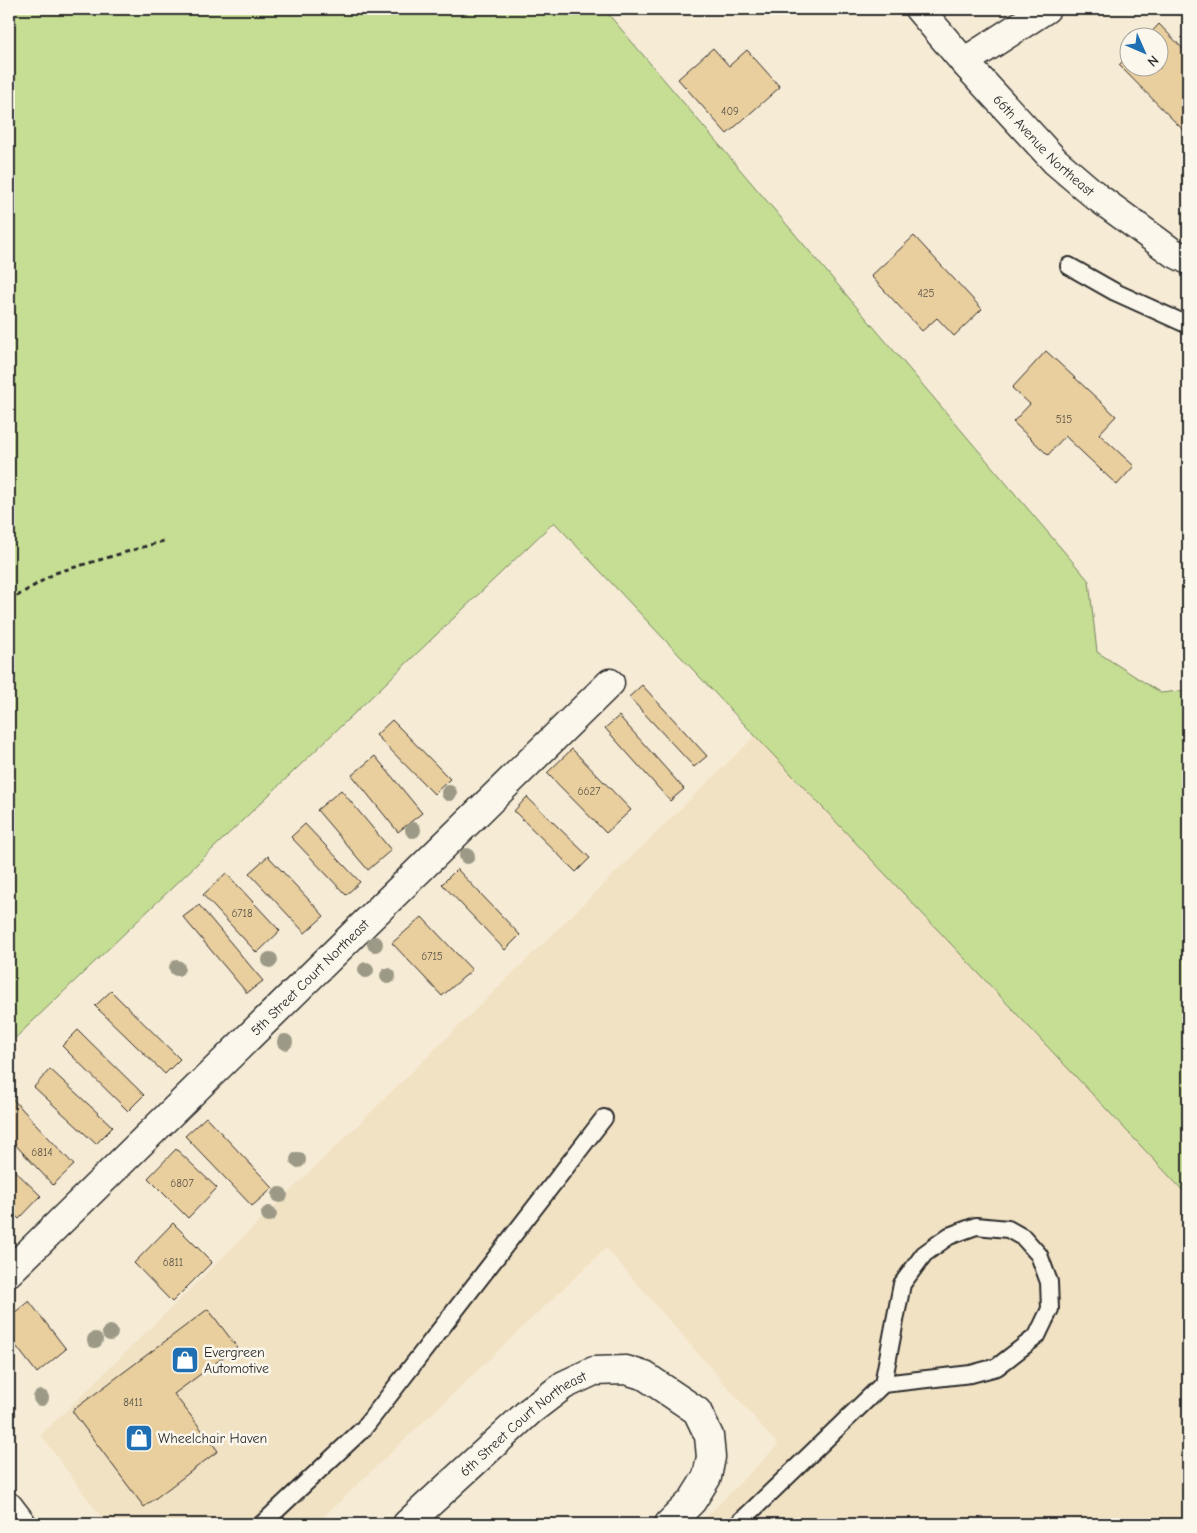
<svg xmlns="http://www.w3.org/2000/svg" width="1197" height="1533" font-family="'Comic Neue',sans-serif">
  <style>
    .built { fill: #f2e2c4 }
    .green { fill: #c5de94; stroke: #788460 }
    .building { fill: #e9ce9e; stroke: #2b2b2b }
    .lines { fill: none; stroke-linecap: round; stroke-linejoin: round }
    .service-casing { stroke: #2b2b2b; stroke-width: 20 }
    .minor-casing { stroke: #2b2b2b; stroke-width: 31 }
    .primary-casing { stroke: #2b2b2b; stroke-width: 31 }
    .path { stroke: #2b2b2b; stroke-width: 3; stroke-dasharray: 5 4; stroke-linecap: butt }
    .service { stroke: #fbf7ec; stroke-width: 16 }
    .minor { stroke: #fbf7ec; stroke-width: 28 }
    .primary { stroke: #fbf7ec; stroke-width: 28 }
    .tree { fill: #9c9a86 }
    .labels { text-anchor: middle; stroke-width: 5; stroke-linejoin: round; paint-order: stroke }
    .number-label { font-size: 11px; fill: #5a5448 }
    .street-label { font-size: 14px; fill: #2b2b2b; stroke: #fbf7ec }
    .poi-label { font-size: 14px; fill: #2b2b2b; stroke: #fbf7ec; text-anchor: start }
  </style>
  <rect width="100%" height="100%" fill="#f6ebd5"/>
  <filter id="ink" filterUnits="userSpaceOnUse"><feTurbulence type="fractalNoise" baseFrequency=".02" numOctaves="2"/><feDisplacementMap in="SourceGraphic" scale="10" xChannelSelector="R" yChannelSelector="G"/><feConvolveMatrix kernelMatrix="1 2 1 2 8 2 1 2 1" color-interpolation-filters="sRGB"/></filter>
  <g filter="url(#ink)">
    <!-- built -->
    <path class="built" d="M755,736L1188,1196V1524H699L778,1445L606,1248L316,1524H106L41,1435Z"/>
    <!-- green -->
    <path class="green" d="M9,9H604L1089,581L1097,652L1161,693L1188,690V1196L554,522L9,1044Z"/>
    <!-- building -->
    <path class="building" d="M1159,24L1188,54V135L1119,65L1130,54V68H1160V38H1146Z
      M713,48L729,66L747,50L780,87L727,134L678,79Z
      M914,236L982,309L954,336L937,318L922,331L871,276Z
      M1046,351L1116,416L1099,434L1134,466L1117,485L1065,436L1048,455L1013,422L1030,404L1012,388Z
      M642,685L707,756L694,767L629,697Z
      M619,716L684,789L670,801L605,728Z
      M392,720L450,779L434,794L376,735Z
      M572,749L631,810L606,833L547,773Z
      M375,756L422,813L398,832L352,775Z
      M341,790L391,850L368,870L317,810Z
      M527,797L590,858L576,872L514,811Z
      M305,824L360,882L346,895L291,837Z
      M268,856L324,916L305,933L249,873Z
      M457,869L520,935L505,950L442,884Z
      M226,873L280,931L257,953L203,895Z
      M199,905L263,981L247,993L183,917Z
      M422,917L472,970L442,996L392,943Z
      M111,991L180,1059L165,1074L95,1006Z
      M78,1030L144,1095L128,1111L62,1046Z
      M50,1069L113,1127L96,1144L34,1087Z
      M9,1095L74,1165L53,1185L9,1138Z
      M206,1117L273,1188L252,1206L185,1136Z
      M176,1149L217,1188L188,1218L148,1178Z
      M9,1165L41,1196L19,1219L9,1209Z
      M173,1223L212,1262L172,1302L134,1263Z
      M29,1301L66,1349L37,1373L9,1337V1317Z
      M208,1309L237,1347L174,1394L218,1451L144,1507L72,1411Z"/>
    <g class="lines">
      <!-- service casing -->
      <g class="service-casing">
        <path id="service" d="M1069,266L1115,292L1188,325
          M262,1524L364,1428L604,1118
          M738,1524L883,1384L971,1374L997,1367L1037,1336L1050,1309L1049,1282L1039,1255L1024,1238L1008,1229L976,1226L949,1236L924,1254L902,1284L883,1384"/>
      </g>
      <!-- minor casing -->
      <g class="minor-casing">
        <g id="minor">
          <path id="s1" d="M919,9L964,62L1055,161L1097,197L1172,252L1188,260"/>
          <path d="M964,62L1046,9"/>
          <path id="s2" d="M9,1272L610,683"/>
          <path id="s3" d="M407,1524L530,1411L564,1385L594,1371L626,1370L645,1376L697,1411L709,1436L711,1457L707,1477L692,1501L669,1524"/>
        </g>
      </g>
      <!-- primary casing -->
      <g class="primary-casing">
        <path id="primary" d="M9,1507L22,1524"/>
      </g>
      <!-- path -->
      <path class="path" d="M9,601L55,573L167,540"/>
      <!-- service -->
      <use href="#service" class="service"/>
      <!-- minor -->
      <use href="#minor" class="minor"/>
      <!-- primary -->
      <use href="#primary" class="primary"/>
    </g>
    <!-- trees -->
    <g class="tree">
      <circle cx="449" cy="793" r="8"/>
      <circle cx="413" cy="830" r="8"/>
      <circle cx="467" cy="856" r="8"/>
      <circle cx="375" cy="944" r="8"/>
      <circle cx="270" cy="960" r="8"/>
      <circle cx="177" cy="968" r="8"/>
      <circle cx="366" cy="970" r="8"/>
      <circle cx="388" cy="976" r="8"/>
      <circle cx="285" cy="1042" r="8"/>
      <circle cx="298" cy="1160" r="8"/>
      <circle cx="280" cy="1195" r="8"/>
      <circle cx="269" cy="1214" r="8"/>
      <circle cx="110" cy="1333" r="8"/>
      <circle cx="95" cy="1340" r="8"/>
      <circle cx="41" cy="1398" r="8"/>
    </g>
  </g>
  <!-- icons -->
  <defs>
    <g id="shop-square" transform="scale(1.4375)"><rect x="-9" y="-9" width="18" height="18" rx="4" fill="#1f6fb2" stroke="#fbf7ec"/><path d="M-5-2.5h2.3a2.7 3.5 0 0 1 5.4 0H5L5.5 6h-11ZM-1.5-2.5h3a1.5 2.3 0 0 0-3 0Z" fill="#fff"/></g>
  </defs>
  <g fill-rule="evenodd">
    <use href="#shop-square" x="185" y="1360"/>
    <use href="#shop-square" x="139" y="1438"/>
  </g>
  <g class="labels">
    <!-- number labels -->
    <g class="number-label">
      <text x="730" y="115">409</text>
      <text x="926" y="297">425</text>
      <text x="1064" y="423">515</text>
      <text x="589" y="795">6627</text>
      <text x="242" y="917">6718</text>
      <text x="432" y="960">6715</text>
      <text x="42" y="1156">6814</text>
      <text x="182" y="1187">6807</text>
      <text x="173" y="1266">6811</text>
      <text x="133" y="1406">8411</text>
    </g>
    <!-- street labels -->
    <g class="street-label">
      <text dy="5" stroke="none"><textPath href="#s1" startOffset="185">66th Avenue Northeast</textPath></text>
      <text dy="5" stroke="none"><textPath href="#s2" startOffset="421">5th Street Court Northeast</textPath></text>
      <text dy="5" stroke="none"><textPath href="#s3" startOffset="154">6th Street Court Northeast</textPath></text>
    </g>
    <!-- poi labels -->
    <g class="poi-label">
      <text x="204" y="1357">Evergreen<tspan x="204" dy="16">Automotive</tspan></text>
      <text x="158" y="1443">Wheelchair Haven</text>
    </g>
  </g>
  <!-- margin -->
  <rect width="1197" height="1533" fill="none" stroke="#fbf7ec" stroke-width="30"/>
  <rect x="15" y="15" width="1167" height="1503" fill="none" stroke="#2b2b2b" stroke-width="2" filter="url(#ink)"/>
  <!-- north arrow -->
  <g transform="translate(1144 52) rotate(135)"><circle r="24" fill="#fbf7ec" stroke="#a8a59f"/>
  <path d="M0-4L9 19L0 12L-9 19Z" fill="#1f6fb2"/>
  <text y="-8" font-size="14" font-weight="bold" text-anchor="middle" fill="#2b2b2b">N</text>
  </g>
</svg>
